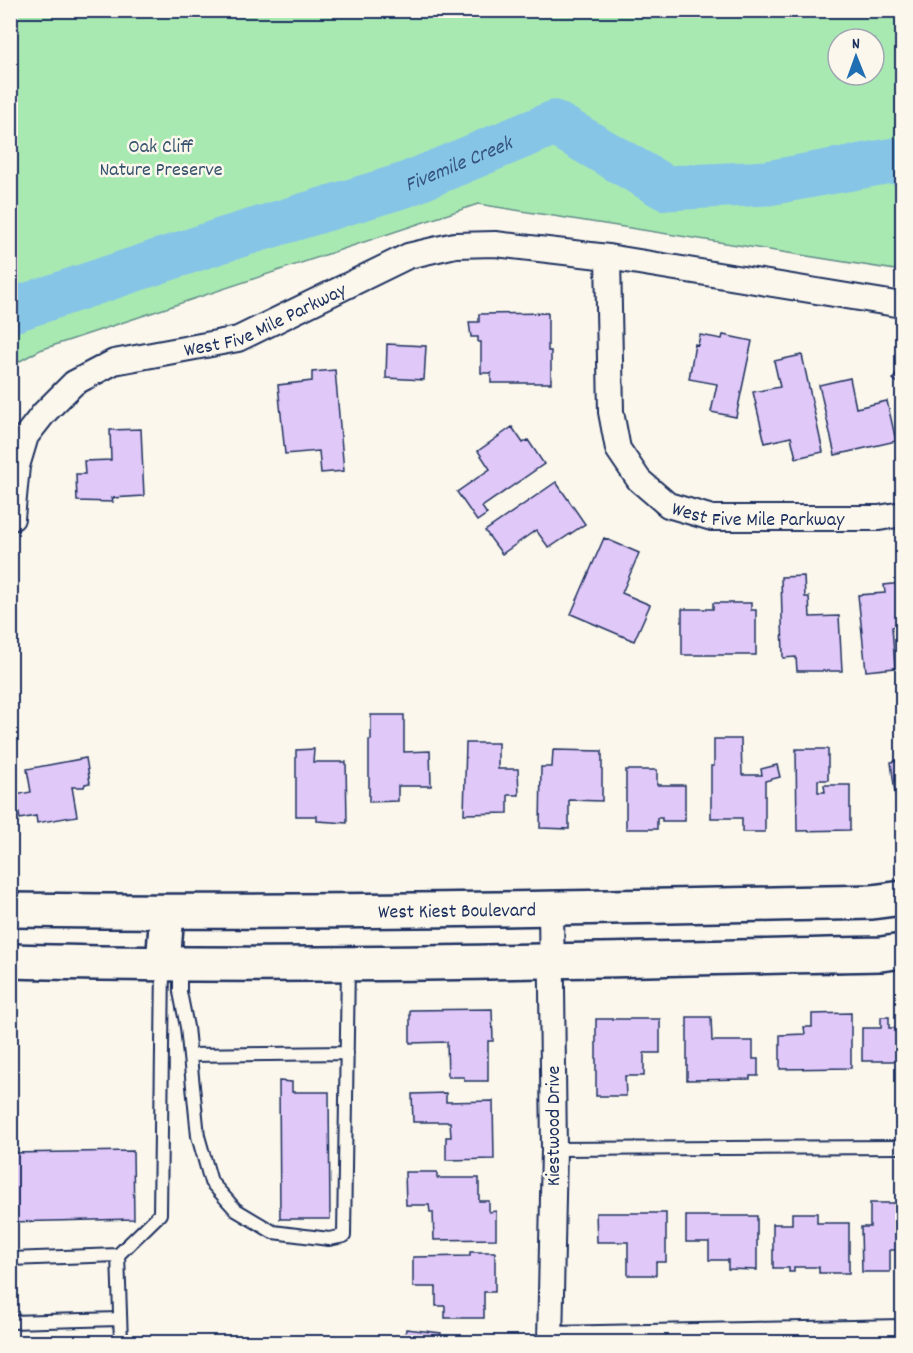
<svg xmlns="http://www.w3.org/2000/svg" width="913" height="1353" font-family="Dekko,sans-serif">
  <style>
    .green { fill: #a8e9b2; stroke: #628c88; stroke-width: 1.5; fill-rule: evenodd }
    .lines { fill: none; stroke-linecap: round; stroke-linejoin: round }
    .river { stroke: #87c5e7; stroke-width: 45 }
    .building { fill: #e0c8f8; stroke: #1b2f5e; stroke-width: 1.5 }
    .service-casing { stroke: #1b2f5e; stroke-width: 16 }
    .minor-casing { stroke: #1b2f5e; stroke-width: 28 }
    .secondary-casing { stroke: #1b2f5e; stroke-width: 38 }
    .service { stroke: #fbf7ec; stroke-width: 12 }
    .minor { stroke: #fbf7ec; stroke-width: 24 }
    .secondary { stroke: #fbf7ec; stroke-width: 33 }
    .labels { text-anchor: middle; stroke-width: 5; stroke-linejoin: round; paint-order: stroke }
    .park-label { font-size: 20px; fill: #37546f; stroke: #fbf7ec }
    .street-label { font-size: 20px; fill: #1b2f5e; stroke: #fbf7ec }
    .water-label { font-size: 21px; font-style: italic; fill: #365480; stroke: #fbf7ec }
  </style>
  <rect width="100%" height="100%" fill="#fbf7ec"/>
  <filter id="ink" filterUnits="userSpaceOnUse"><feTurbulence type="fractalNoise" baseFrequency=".0167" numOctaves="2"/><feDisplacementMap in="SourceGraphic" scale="12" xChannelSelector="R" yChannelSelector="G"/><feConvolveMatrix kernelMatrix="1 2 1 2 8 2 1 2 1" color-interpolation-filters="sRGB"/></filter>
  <g filter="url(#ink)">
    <!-- green -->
    <path class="green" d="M11,10L902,11V271L478,204L40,350L11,366ZM838,39H874V75H838Z"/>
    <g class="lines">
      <!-- river -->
      <path class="river" id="s1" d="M10,311L220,241L405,185L554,123L666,188L768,183L895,160L902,164"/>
    </g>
    <!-- building -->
    <path class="building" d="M548,313V351H551V383H491V373H481V342H478V337H471L469,322H479V314Z
      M700,335L722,339L723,335L752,341L736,417L711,412L717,384L689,379L695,344L698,345Z
      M387,344L426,346L424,380L386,378Z
      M802,355L823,452L796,458L791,437L765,443L753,392L780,387L774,361Z
      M902,365V386L893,379Z
      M335,370L344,471L321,473L319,451L285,454L278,385L312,381V372Z
      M850,378L856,408L887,401L896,441L835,455L819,385Z
      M512,427L523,443L528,440L544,464L482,507L487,514L477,521L457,492L490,469L478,451Z
      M141,429L144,496L112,498L113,502L77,501L76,474H85L84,461L111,460L110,430Z
      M556,482L585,524L549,548L536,530L502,554L485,531Z
      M604,538L639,553L622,593L650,605L634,641L571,614Z
      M804,576L805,597H809L810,617L839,616L842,671H797L796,657L783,658L781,577Z
      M902,583V625L892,627L895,668L866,671L858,595L885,593L884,585Z
      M713,603H751V610H756V655H682V609H713Z
      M371,715H404V752L430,751L431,786H398V801L369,802V740H371Z
      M714,739H741L742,775H762L761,769L777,765L780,777L765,781V832H742V818H711V766H714Z
      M466,743H498V769H518L519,795H508V813L464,814Z
      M314,749L313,762H346L347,823L317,821V816H296V750Z
      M796,749H828V780H818V792H825L824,785H850V830L797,831Z
      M553,750L602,751V801L569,800V829L540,828L541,767H552Z
      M86,758L90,783L85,784L84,787H72L77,816L37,823L36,816L20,819L15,795L31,792L27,769Z
      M902,760V816H898L891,762Z
      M626,770H657V785H685V821H662V818H657V829H626Z
      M492,1009L493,1041H488V1081H464V1077H448L447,1042L410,1043V1010Z
      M851,1013V1068L780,1069V1035L805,1034L804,1027H812V1014Z
      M687,1017H711L712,1041H753V1059H758V1076H750V1079L687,1080Z
      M881,1017H889V1028H902V1061H862V1028H881Z
      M596,1019H660V1053H644V1076H625L626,1096H596Z
      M10,1030L15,1147H10Z
      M279,1081L292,1082V1092H329L330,1219H280Z
      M446,1093V1102L493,1101L494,1159L446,1160V1137H451L450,1122H413L412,1094Z
      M133,1151L134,1219L10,1222V1153Z
      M405,1172H437V1178H479V1201H489V1212L496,1211V1239L434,1240L433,1212H430L429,1205H406Z
      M870,1203H902V1250H890V1272H862L861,1227H870Z
      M596,1213H666V1262H656V1275H628V1242H597Z
      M792,1213H817V1223H849V1273H819V1267H794V1272H789V1268H773V1224H792Z
      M686,1216H757V1270L728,1269V1260H709V1242H686Z
      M470,1252H495V1292H484V1318H445V1306H436V1287H413V1257L470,1256Z
      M406,1329L441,1333L440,1342H444H404Z"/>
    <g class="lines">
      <!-- service casing -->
      <g class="service-casing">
        <path id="service" d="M180,966V992L187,1027L198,1136L211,1182L236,1210L273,1232L329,1239L344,1236L348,965
          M190,1055L347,1053
          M554,1149L902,1147
          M10,1259L118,1255
          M10,1322L119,1319
          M121,1342L118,1255L160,1214L163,965"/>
      </g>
      <!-- minor casing -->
      <g class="minor-casing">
        <g id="minor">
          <path id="s2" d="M608,257L611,412L618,449L639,480L668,505L712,518H879L902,514"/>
          <path id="s3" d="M12,518L17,466L26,436L44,413L74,383L114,362L238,339L408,256L455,245L495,244L608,257L902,305"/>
          <path d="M551,1339L902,1332"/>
          <path d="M550,1342L554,1149L551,909"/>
        </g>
      </g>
      <!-- secondary casing -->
      <g class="secondary-casing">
        <g id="secondary">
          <path id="s4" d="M10,910C298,914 585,908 872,902L902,898"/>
          <path d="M10,961C300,969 591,960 881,954L902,951"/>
          <path d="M163,965L167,912"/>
        </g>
      </g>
      <!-- service -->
      <use href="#service" class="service"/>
      <!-- minor -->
      <use href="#minor" class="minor"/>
      <!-- secondary -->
      <use href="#secondary" class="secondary"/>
    </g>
  </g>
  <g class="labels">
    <!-- park labels -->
    <g class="park-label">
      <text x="161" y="152">Oak Cliff<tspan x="161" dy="23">Nature Preserve</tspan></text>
    </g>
    <!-- street labels -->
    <g class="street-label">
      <text dy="7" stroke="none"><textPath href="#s3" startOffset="358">West Five Mile Parkway</textPath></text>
      <text dy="7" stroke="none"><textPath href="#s2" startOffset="360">West Five Mile Parkway</textPath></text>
      <text dy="7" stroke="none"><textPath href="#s4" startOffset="447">West Kiest Boulevard</textPath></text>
      <text transform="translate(552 1126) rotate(-90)" y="7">Kiestwood Drive</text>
    </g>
    <!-- water labels -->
    <g class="water-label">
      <text dy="7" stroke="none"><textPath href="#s1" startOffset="472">Fivemile Creek</textPath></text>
    </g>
  </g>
  <!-- margin -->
  <rect width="913" height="1353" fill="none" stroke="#fbf7ec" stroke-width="36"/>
  <rect x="18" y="18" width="877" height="1317" fill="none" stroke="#1b2f5e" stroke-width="2" filter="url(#ink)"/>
  <!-- north arrow -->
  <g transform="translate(856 57) rotate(359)"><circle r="28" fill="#fbf7ec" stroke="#a1a7b3" stroke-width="1.5"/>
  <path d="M0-4.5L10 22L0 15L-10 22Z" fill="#1f6fb2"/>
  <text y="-9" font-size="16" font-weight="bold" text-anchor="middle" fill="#1b2f5e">N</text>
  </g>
</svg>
